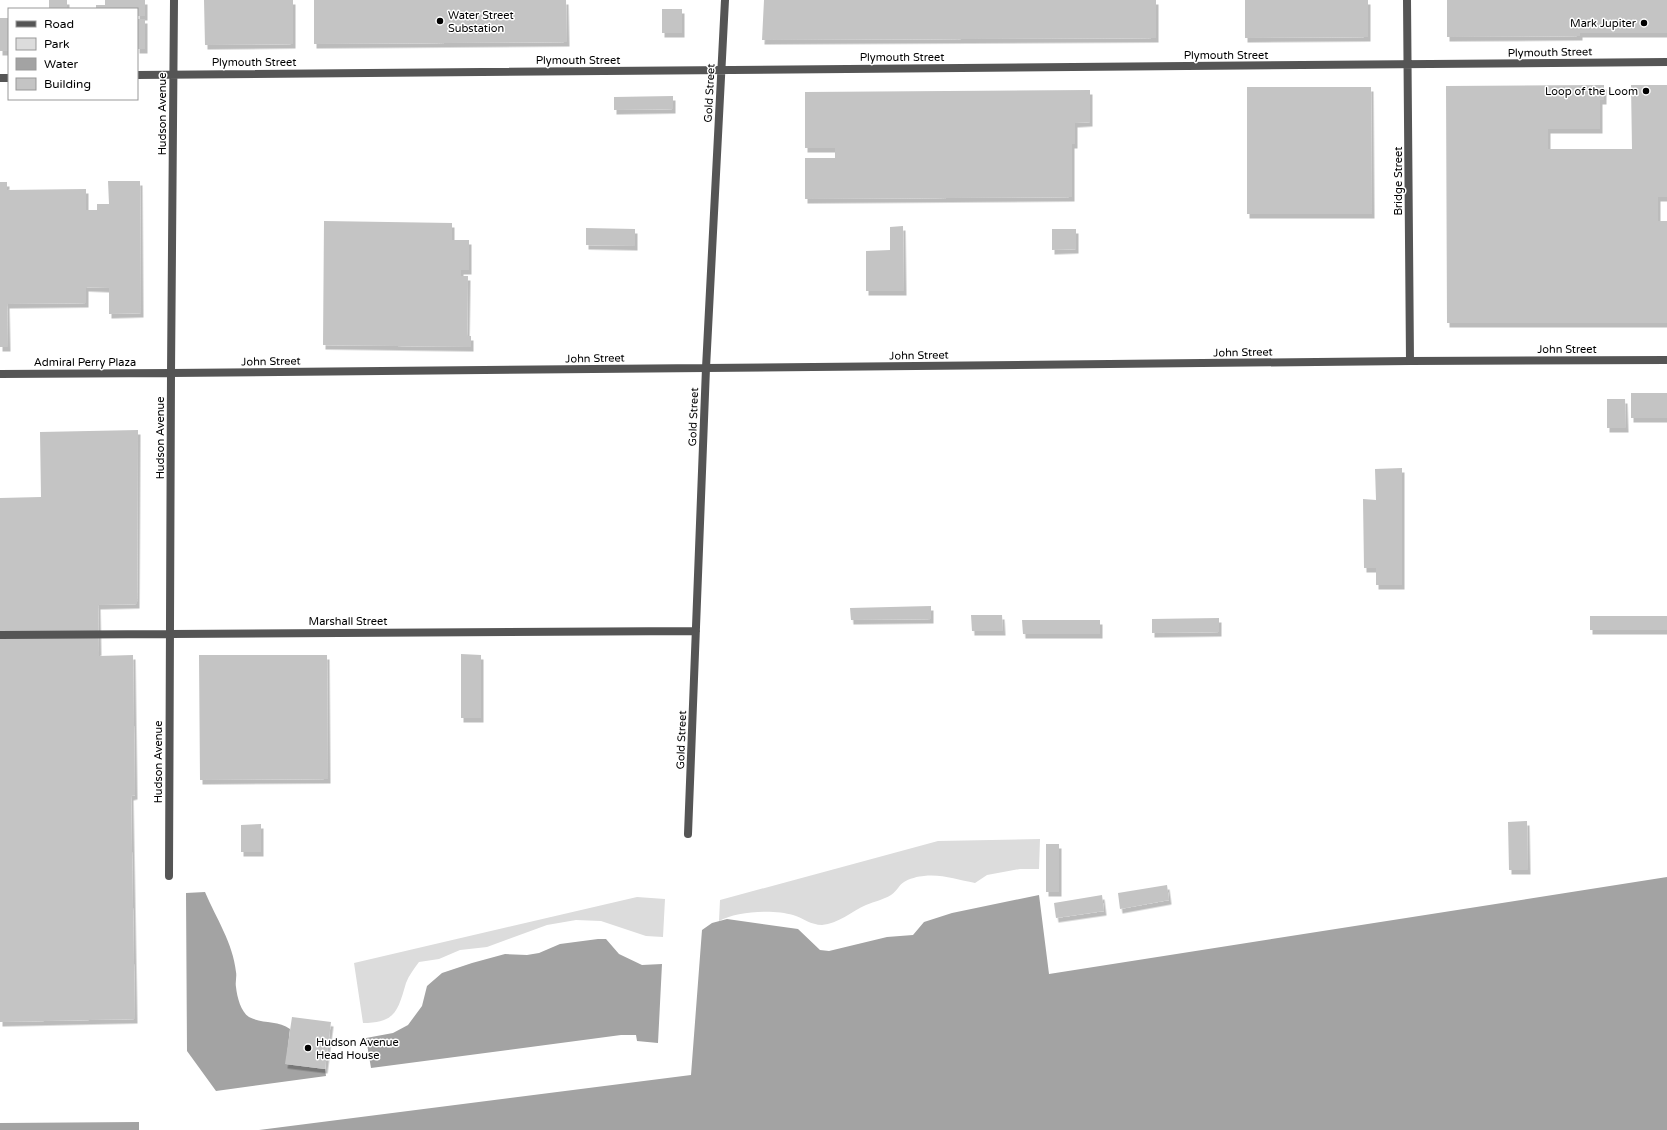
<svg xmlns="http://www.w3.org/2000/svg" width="1667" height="1130" font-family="'Varela Round',sans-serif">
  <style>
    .green { fill: #dcdcdc }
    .water { fill: #a3a3a3 }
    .building { fill: #c4c4c4; filter: url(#shadow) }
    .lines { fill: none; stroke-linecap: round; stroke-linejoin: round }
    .lane { stroke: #555; stroke-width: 8 }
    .street { stroke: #555; stroke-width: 8 }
    .poi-dot { fill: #000; stroke: #fff; stroke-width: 1.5 }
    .labels { text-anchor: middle; stroke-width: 3; stroke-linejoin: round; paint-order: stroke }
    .poi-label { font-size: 11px; fill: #000; stroke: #fff; text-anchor: start }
    .street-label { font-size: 11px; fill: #000; stroke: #fff }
  </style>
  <defs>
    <filter id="shadow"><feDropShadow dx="2.5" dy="4.5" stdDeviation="0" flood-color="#0004"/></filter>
  </defs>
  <rect width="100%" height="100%" fill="#fff"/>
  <!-- green -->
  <path class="green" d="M1040,839L1039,869H1020L987,875L975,883C958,880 942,874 924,876C919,876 908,879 904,882C899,885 898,890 891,895C883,900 875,901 866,905C852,911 838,924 822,925C811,925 803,918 793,915C774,909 736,911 719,921L720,900L938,841Z
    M637,897L665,899L663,937L646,936L601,921L576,920L547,925L487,947L460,950L439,959L419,962C414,969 409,975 406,983C398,1010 396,1023 363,1023L354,963Z"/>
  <!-- water -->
  <path class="water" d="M1667,877V1130H259L691,1075L702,930L712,923L727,919L798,929L820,950L829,951L887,937L913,935L924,922L952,913L1039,895L1049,974Z
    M205,892C216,918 233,943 236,972C237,977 235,982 236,987C237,997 241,1012 249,1017C262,1024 278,1020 290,1029L286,1064L325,1069L326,1076L216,1091L187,1051L186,893Z
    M598,939H606L619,954L642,965L662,964L658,1043L637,1041L636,1035H621L371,1068L366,1038L393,1033L408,1025L422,1006L427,986L442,973L472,963L505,954L527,955L539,953L560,944Z
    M139,1122V1130H0V1123Z"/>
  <!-- building -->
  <path class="building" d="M49,0H67V9H49Z
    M105,0H145V16H137V9H96V5H105Z
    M204,0H293V44L205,45Z
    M314,0H566L567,42L314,44Z
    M764,0H1156V38L762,40Z
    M1245,0H1368V37L1245,38Z
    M1447,0H1667V33H1580V36L1447,37Z
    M662,9H682V33H662Z
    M0,18H9V51H0Z
    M137,19H145V49H137Z
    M1604,85V100H1600V129H1548V149H1632L1631,85H1667V197H1658V221H1667V323H1447L1446,86Z
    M1247,87H1371L1372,214H1247Z
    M1090,90V122L1075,123V144H1072V197L805,199V158H835V148H805V92Z
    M673,96V109L614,110V97Z
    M108,181H140L141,313L109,314V288L86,287V303L7,304L8,347H0V182H7V190L86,189V210H97V204H109Z
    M324,221L452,223V240H469V270H461V276H468L467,336H471V347L323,345Z
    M903,226L904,291H866V251L890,250V227Z
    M586,228L635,229V246L586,245Z
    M1052,229H1076V249L1052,250Z
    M1631,393H1667V418H1631Z
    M1607,399H1625L1626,428H1607Z
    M138,430L137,604L98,605L99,656L133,655L135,795L131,796L135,1019L0,1022V498L41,497L40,432Z
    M1402,468V585H1376V563V568H1364L1363,499L1376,500L1375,469Z
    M931,606V619L851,620L850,608Z
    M971,615H1002L1003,631H972Z
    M1590,616H1667V630H1590Z
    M1219,618V632L1152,633V619Z
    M1022,620H1100V634H1023Z
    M461,654L481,655V718H461Z
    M199,655H327L328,779L200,780Z
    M1527,821L1528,870H1509L1508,822Z
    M261,824V852H241V825Z
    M1046,844H1059V892H1046Z
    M1167,885L1169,900L1120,909L1118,893Z
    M1102,895L1104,911L1056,918L1054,903Z
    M292,1017L331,1022L325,1069L285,1064Z"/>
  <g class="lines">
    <!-- lane -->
    <path class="lane" d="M0,374L171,373L169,876
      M0,635L696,631
      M688,834L706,368L1410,361"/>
    <!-- street -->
    <path class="street" d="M174,0L171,373L706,368L725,0
      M1407,0L1410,361L1667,360
      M137,75L1667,62
      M0,78H9"/>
  </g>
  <!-- markers -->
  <g class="poi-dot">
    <circle cx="440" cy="21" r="4"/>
    <circle cx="1644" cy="23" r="4"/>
    <circle cx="1646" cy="91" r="4"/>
    <circle cx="308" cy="1048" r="4"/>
  </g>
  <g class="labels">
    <!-- poi labels -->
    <g class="poi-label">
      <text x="448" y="19">Water Street<tspan x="448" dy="13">Substation</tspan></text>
      <text x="1636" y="27" text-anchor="end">Mark Jupiter</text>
      <text x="1638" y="95" text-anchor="end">Loop of the Loom</text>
      <text x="316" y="1046">Hudson Avenue<tspan x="316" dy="13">Head House</tspan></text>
    </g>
    <!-- street labels -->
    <g class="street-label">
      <text transform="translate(1550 52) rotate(-1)" y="4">Plymouth Street</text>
      <text x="1226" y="59">Plymouth Street</text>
      <text x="902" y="61">Plymouth Street</text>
      <text x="578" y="64">Plymouth Street</text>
      <text x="254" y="66">Plymouth Street</text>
      <text transform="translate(709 93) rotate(-87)" y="4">Gold Street</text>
      <text transform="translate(162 114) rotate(-90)" y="4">Hudson Avenue</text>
      <text transform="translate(1398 181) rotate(-90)" y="4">Bridge Street</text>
      <text x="1567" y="353">John Street</text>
      <text transform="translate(1243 352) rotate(-1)" y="4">John Street</text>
      <text transform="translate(919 355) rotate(-1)" y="4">John Street</text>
      <text transform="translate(595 358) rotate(-1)" y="4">John Street</text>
      <text transform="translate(271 361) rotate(-1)" y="4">John Street</text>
      <text x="85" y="366">Admiral Perry Plaza</text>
      <text transform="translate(693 417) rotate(-88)" y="4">Gold Street</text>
      <text transform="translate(160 438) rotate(-90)" y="4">Hudson Avenue</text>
      <text x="348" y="625">Marshall Street</text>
      <text transform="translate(681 740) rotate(-88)" y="4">Gold Street</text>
      <text transform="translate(158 762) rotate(-90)" y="4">Hudson Avenue</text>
    </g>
  </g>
  <!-- legend -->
  <rect x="8" y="8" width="130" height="92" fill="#ffffff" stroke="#999999"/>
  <rect x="16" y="21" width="20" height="6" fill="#555555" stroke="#999999"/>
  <text x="44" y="28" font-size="12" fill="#000000">Road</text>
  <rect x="16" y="38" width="20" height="12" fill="#dcdcdc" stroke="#999999"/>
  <text x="44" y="48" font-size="12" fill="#000000">Park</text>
  <rect x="16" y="58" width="20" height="12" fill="#a3a3a3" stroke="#999999"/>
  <text x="44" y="68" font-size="12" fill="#000000">Water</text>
  <rect x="16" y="78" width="20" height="12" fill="#c4c4c4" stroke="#999999"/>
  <text x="44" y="88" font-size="12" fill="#000000">Building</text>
</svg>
